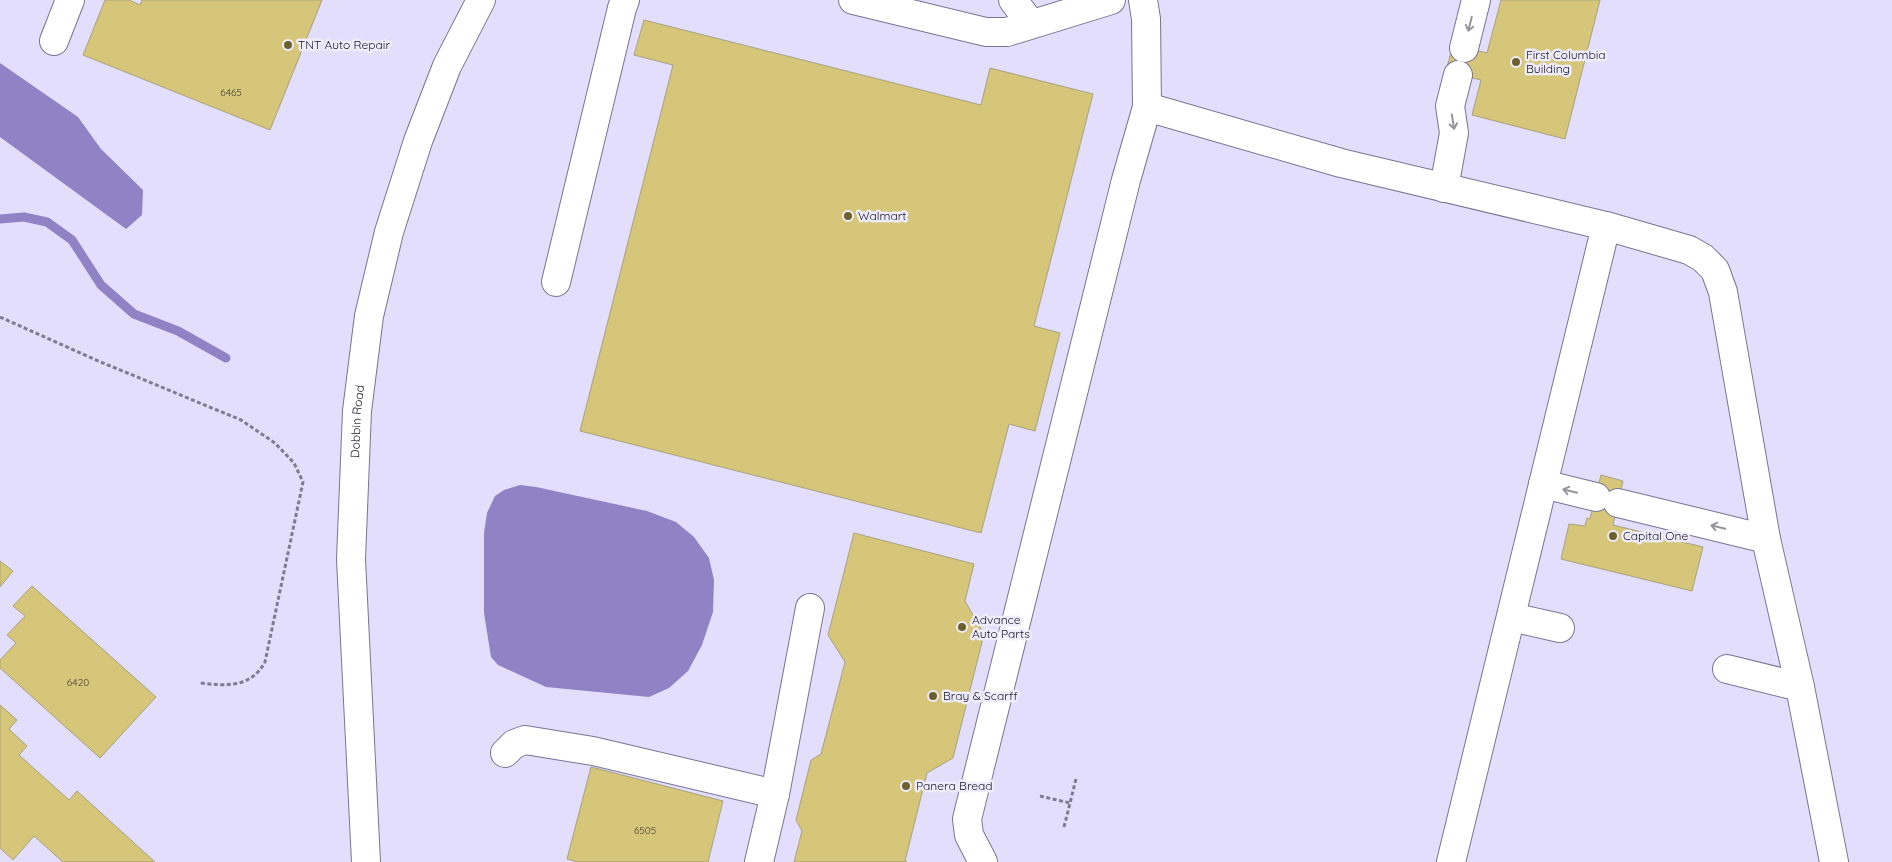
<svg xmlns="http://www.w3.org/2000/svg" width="1892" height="862" font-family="Quicksand,sans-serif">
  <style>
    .water { fill: #9083c5 }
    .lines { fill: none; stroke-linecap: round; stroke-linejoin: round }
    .stream { stroke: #9083c5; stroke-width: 9 }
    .building { fill: #d6c67a; stroke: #a8a17e }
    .minor-casing { stroke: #797494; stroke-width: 30 }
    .path { stroke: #7f7c91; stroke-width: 3; stroke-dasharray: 4 2.5; stroke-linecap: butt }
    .minor { stroke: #fff; stroke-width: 28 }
    .oneway { stroke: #96959b }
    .poi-dot { fill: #6c612e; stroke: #efedfc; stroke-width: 2 }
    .labels { text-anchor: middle; stroke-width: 5; stroke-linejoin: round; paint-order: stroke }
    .number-label { font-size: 10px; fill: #464036 }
    .poi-label { font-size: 12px; fill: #161420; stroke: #efedfc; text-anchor: start }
    .street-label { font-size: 12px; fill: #161420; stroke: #efedfc }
  </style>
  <rect width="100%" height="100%" fill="#e2defb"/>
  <!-- water -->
  <path class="water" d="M0,63L78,117L101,149L143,190L142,215L126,229L0,137Z
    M520,485L536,487L647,511L676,522L694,537L709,558L714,580L713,612L702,645L688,671L669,688L649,697L546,687L498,665L491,657L484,613V533L487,513L495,496L504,490Z"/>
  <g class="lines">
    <!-- stream -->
    <path class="stream" d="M0,219L24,217L47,222L72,240L101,285L134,314L178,331L226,358"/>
  </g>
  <!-- building -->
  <path class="building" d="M105,0H129L140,5L142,0H322L270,130L83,55Z
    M1501,0H1600L1565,139L1472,115L1481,80L1446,71L1453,45L1487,53Z
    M644,20L981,105L990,68L1093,94L1034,326L1060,333L1035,431L1009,424L981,533L580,431L673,65L634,55Z
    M1601,475L1623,481L1613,525L1703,547L1692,591L1561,559L1569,524L1585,526L1587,518L1590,519Z
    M854,533L974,564L965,601L984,634L953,758L927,773L905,861L907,862H794L802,831L796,820L811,760L821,754L845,662L828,635Z
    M0,561L13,571L0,587Z
    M32,586L156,697L100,758L0,668V660L16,643L7,635L25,616L13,606Z
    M0,705L17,720L9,729L27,746L19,755L69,800L77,791L155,862H63L34,836L13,860L0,848Z
    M591,767L723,801L708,862H577L567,859Z"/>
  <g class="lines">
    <!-- minor casing -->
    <g class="minor-casing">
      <g id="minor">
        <path d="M853,0L986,32H1007L1111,0"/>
        <path d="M1013,0L1031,24"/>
        <path d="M54,41L70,0"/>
        <path d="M1464,48L1476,0"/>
        <path d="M1147,107L1341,163L1606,226L1689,250L1703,258L1715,270L1723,292L1766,539L1800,687L1834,862"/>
        <path d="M1444,188L1454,133L1450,106L1458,75"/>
        <path d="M556,282L622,8L625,0"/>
        <path d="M1543,484L1596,497"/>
        <path d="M1618,503L1766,539"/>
        <path d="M1511,617L1560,628"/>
        <path d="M1727,669L1800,687"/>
        <path d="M505,753L514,744L525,740L593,751L775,794"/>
        <path id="s1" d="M366,862L351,559L357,411L369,316L389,232L418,141L447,66L481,0"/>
        <path d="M759,862L775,794L810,608"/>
        <path d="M983,862L969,835L967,819L1126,180L1147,107L1146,19L1143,0"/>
        <path d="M1451,862L1606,226"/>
      </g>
    </g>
    <!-- path -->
    <path class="path" d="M0,317L96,360L241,420L275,443L294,463L303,482L265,662C251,688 226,686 200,683
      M1040,796L1070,803
      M1064,827L1076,779"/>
    <!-- minor -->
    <use href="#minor" class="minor"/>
  </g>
  <!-- one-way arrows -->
  <defs><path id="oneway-shaft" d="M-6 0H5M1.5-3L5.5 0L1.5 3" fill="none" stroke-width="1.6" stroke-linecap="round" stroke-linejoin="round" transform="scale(1.25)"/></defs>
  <g class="oneway">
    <use href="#oneway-shaft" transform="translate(1470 24) rotate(104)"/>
    <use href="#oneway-shaft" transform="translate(1453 122) rotate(81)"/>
    <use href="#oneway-shaft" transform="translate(1570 491) rotate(-166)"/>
    <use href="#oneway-shaft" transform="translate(1718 527) rotate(-166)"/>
  </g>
  <!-- markers -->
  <g class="poi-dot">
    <circle cx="288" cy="45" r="5"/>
    <circle cx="1516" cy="62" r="5"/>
    <circle cx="848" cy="216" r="5"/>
    <circle cx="1613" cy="536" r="5"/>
    <circle cx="962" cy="627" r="5"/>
    <circle cx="933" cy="696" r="5"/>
    <circle cx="906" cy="786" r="5"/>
  </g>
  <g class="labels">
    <!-- number labels -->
    <g class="number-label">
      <text x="231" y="96">6465</text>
      <text x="78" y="686">6420</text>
      <text x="645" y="834">6505</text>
    </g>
    <!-- poi labels -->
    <g class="poi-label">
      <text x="298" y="49">TNT Auto Repair</text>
      <text x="1526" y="59">First Columbia<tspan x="1526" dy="14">Building</tspan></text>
      <text x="858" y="220">Walmart</text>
      <text x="1623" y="540">Capital One</text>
      <text x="972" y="624">Advance<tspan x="972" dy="14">Auto Parts</tspan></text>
      <text x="943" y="700">Bray &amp; Scarff</text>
      <text x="916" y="790">Panera Bread</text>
    </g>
    <!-- street labels -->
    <g class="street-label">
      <text dy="4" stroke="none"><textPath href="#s1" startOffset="441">Dobbin Road</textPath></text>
    </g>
  </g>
</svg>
